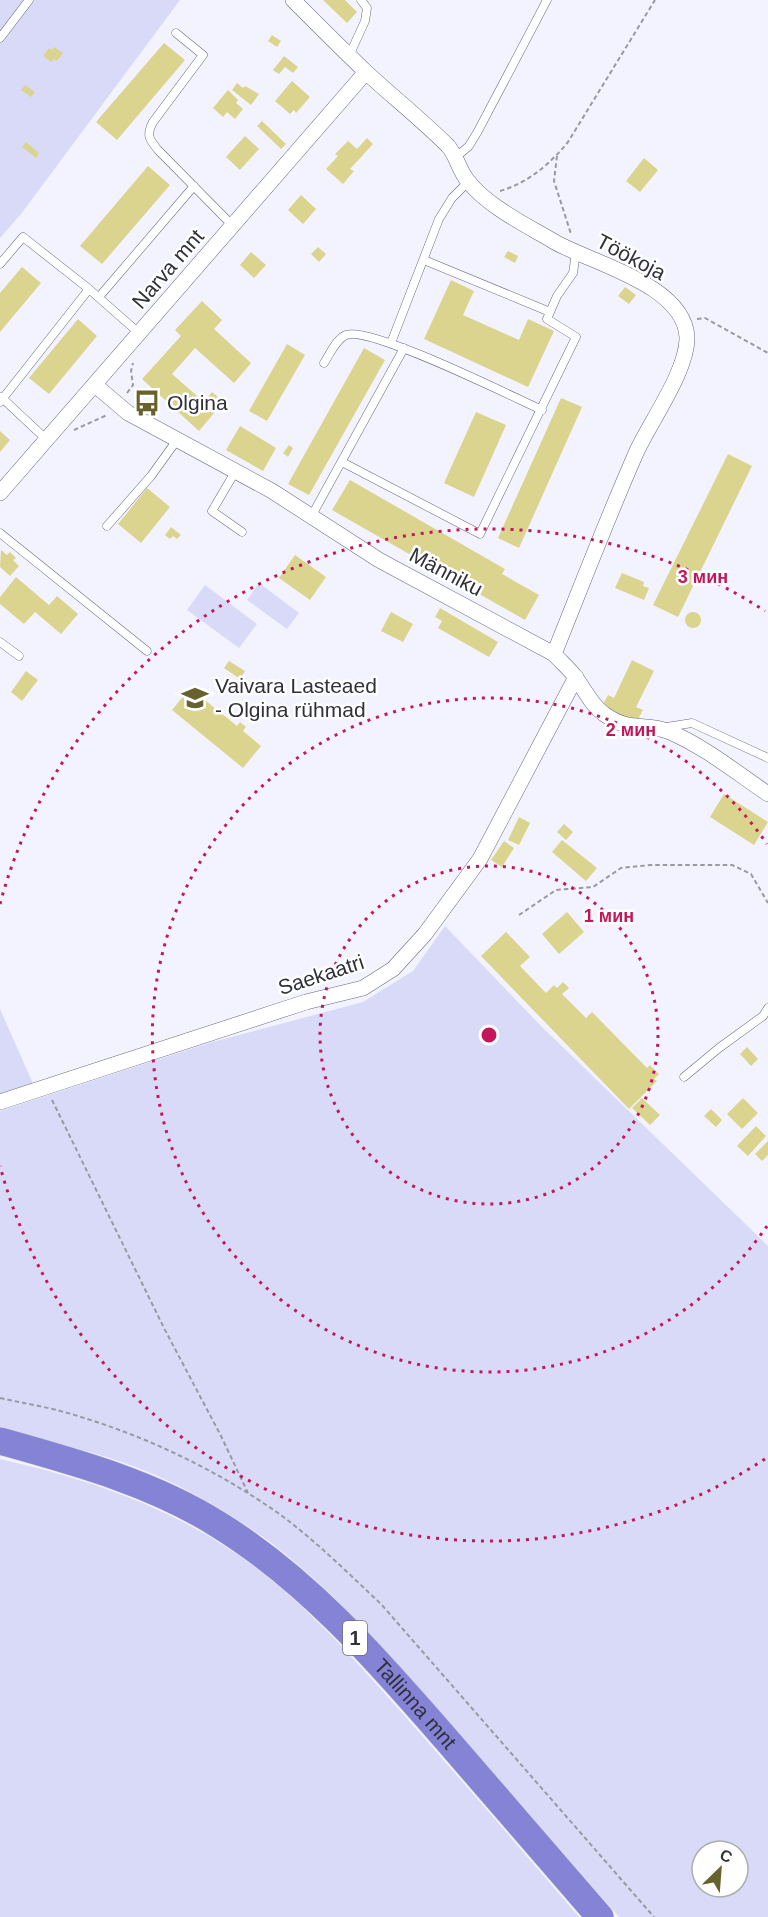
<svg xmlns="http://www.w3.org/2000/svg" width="768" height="1917" font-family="Helvetica,sans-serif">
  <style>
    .green { fill: #d8daf7; fill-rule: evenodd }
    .building { fill: #dbd48e }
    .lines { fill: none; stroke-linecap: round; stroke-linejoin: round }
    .lane-casing { stroke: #676880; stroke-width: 9 }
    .street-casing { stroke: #676880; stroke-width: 16 }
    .highway-casing { stroke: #d1d2d4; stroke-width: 28 }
    .path { stroke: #9899a4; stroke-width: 2; stroke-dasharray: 4.5 3; stroke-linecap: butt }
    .lane { stroke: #fff; stroke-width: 8 }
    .street { stroke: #fff; stroke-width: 15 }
    .highway { stroke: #8583d5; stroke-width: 27 }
    .ring { fill: none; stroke: #c2185b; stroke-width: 3; stroke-dasharray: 3 6 }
    .labels { text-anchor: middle; stroke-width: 5; stroke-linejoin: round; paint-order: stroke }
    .shield { fill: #fff; stroke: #6e6f76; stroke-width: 1.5 }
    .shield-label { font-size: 20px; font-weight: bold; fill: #30313b }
    .street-label { font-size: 21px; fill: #30313b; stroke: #fff }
    .poi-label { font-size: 21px; fill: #30313b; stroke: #fff; text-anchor: start }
    .centre { fill: #c2185b; stroke: #fff; stroke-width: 3 }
    .ring-label { font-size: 18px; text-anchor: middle; font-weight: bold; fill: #c2185b; stroke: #fff; stroke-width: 5; stroke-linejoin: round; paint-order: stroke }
  </style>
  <rect width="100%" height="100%" fill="#f2f3fe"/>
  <!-- green -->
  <path class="green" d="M0,0H180L21,214L0,238Z
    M259,583L299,613L287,629L247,600Z
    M205,585L257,624L239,648L187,610Z
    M445,926L541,1026L768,1246V1917H619C564,1854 510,1791 455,1729C396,1662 338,1593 266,1539C238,1519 208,1501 177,1485C122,1457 60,1444 0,1430V1111L209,1043L363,1002L413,971ZM702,1851H738V1887H702Z
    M0,1009L34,1086L0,1096Z
    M0,1459C79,1477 154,1501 223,1545C290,1587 343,1647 395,1705C457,1775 518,1846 579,1917H0Z"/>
  <!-- building -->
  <path class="building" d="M323,0H345L357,12L347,23Z
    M272,35L281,41L277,47L268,41Z
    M164,43L185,60L117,140L96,122Z
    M54,47L63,53L57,61L54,59L51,62L43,56L49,48L52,50Z
    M284,56L298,67L293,73L285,67L279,74L273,70Z
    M292,81L310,97L296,113L294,110L290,114L275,101Z
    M237,83L243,88L245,86L259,94L251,105L232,90Z
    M25,85L35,92L31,97L21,90Z
    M228,90L238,100L236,103L243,109L235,119L227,112L223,117L213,108Z
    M262,121L286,144L281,149L257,126Z
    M245,136L259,149L240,170L226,157Z
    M367,138L373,144L350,169L354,171L343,184L326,169L338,156L335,154L348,141L357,149Z
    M26,142L39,153L36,158L22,147Z
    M644,158L658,170L640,192L626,181Z
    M148,166L170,185L102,264L80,246Z
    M301,195L316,209L303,224L288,210Z
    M318,247L326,254L319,262L311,254Z
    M508,251L518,256L515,263L504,257Z
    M251,252L266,265L254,278L240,265Z
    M22,267L41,283L0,332V293Z
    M451,280L474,291L463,315L519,340L528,319L554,331L528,387L424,339Z
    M625,287L636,295L629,304L618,296Z
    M202,301L222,320L214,329L251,363L234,383L195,348L172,374L204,402L212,392L218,397L209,407L215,412L199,431L142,379L181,336L175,330Z
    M78,319L97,336L49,394L29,378Z
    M287,344L305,355L267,421L249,411Z
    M364,348L385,360L309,495L288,484Z
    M561,398L582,407L519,548L498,538Z
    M476,412L506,425L474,497L444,483Z
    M240,426L276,448L263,471L226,450Z
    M0,431L10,440L0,452Z
    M289,445L293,448L288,457L283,453Z
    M728,454L752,466L678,617L653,605Z
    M350,480L505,569L502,574L539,595L525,620L332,510Z
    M147,488L170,507L141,543L118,524Z
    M171,527L181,535L177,539L173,536L170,539L165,535Z
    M1,550L7,555L10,552L16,558L13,560L19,566L10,576L0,567Z
    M295,555L326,577L310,600L279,578Z
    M622,573L644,582L643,586L649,588L644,600L615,588Z
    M16,577L49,605L57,596L78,614L61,634L35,612L24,624L0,604V597Z
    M440,608L498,642L489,657L438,628L442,621L435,617Z
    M685 620a8 8 0 1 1 16 0a8 8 0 1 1-16 0Z
    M391,612L413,624L403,642L381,631Z
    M632,660L654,671L636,707L643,710L636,723L602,706L608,695L614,698Z
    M229,661L245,671L240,679L224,668Z
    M26,671L38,680L22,701L11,692Z
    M190,688L237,726L240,722L246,727L243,731L261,746L243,768L172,710Z
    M281,703L287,708L281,716L274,711Z
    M724,794L768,822L754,845L710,817Z
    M519,817L530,823L519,845L508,840Z
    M564,824L573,832L566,840L557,832Z
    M562,840L597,868L586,881L552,852Z
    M504,841L514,848L502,867L491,860Z
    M567,912L584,932L559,954L542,934Z
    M506,932L530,957L520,966L546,993L554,985L557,988L563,982L569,988L562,994L586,1018L592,1012L647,1068L650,1065L659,1074L654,1079L657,1081L629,1109L481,956Z
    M747,1047L758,1059L751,1066L740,1054Z
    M642,1098L660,1115L650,1125L632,1108Z
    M743,1098L758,1113L742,1129L727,1114Z
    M711,1109L722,1120L716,1127L704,1116Z
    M756,1126L766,1136L748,1156L737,1146Z
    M768,1141V1155L762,1161L755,1154Z"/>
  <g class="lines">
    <!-- lane casing -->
    <g class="lane-casing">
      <path id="lane" d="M176,33L203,55L153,122C146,135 149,139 158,150L233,226
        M0,38L29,0
        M349,56L365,21L367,8L361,0
        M456,157L469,146L478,131L547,0
        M424,260L550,312
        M0,264L23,237L89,289L140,334
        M99,297L194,186
        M391,343L439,219L452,198L468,182
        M324,363C330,354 336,339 346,335C369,325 513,397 542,410
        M1,397L47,440
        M0,402L89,289
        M342,462L480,534L576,337L547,319L557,296L573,273L576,253
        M235,472L212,511L242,532
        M311,517L404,348
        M107,526L151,476L177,440
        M0,533L147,651
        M0,642L19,656
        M667,727L692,723L768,758
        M684,1077L719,1048L763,1016L768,1008"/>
    </g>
    <!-- street casing -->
    <g class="street-casing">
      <path id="street" d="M293,0C317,24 342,49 367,73C394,98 422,120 448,146C457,156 459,171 468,181C487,206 526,225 553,241C590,263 684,284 687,337C688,370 650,422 636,453C607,519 581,587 554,654
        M95,385L128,413L272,491L379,560L554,654C561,662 570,669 576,678C585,690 591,705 604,714C630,733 646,722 670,732C705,747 737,773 768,794
        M0,493L366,72
        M0,1102L306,1002L363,988L393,969L425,934L480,859L576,677"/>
    </g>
    <!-- highway casing -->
    <g class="highway-casing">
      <g id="highway">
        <path id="s1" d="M0,1441C75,1462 153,1483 219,1525C308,1580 378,1661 446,1739C497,1798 549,1858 600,1917"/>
      </g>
    </g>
    <!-- path -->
    <path class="path" d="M557,156L554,181L571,234
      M500,191C528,183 550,164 568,142L655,0
      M697,319L705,318L768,353
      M127,393L133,385L131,371L133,363
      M74,430L107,415
      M519,915L556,890L593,887L621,868L651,865H732L751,874L768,903
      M52,1100L164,1328L221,1436L248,1493
      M0,1398C27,1404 54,1408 81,1417C150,1438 218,1471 278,1513C315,1540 348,1573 381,1604L654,1917"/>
    <!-- lane -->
    <use href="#lane" class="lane"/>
    <!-- street -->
    <use href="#street" class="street"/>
    <!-- highway -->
    <use href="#highway" class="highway"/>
  </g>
  <!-- distance rings -->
  <g class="ring">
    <circle cx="489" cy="1035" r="169"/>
    <path d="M767 1226A337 337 0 1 1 767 844"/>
    <path d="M765 1459A506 506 0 0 1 0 1166M0 904A506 506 0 0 1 765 611"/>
  </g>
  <!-- icons -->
  <defs>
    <g id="bus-bare" transform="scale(2.07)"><path d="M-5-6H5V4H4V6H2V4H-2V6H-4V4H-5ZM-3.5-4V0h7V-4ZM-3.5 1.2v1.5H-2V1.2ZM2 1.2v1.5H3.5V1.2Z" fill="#66612d" stroke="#fff" stroke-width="2.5" paint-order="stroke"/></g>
    <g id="school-bare" transform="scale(2.07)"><path d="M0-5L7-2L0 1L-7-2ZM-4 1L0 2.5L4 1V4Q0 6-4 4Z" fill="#66612d" stroke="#fff" stroke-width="2.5" paint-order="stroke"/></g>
  </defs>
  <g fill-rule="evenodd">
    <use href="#bus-bare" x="147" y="403"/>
    <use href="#school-bare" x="195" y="698"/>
  </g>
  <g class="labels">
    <!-- shield labels -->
    <rect class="shield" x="343" y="1621" width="24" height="34" rx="4.5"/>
    <g class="shield-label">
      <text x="355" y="1645">1</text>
    </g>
    <!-- street labels -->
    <g class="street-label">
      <text transform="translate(631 257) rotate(28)" y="7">Töökoja</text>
      <text transform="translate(168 269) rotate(-49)" y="7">Narva mnt</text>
      <text transform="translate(446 572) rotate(28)" y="7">Männiku</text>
      <text transform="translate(321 975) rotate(-18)" y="7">Saekaatri</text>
      <text dy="7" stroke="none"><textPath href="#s1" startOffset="502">Tallinna mnt</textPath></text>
    </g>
    <!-- poi labels -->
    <g class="poi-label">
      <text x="167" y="410">Olgina</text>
      <text x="215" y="693">Vaivara Lasteaed<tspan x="215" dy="24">- Olgina rühmad</tspan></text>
    </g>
  </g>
  <circle cx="489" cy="1035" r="9" class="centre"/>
  <g class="ring-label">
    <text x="703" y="583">3 мин</text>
    <text x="631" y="736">2 мин</text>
    <text x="609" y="922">1 мин</text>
  </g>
  <!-- north arrow -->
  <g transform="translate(720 1869) rotate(25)"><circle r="28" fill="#ffffff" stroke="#acadb1" stroke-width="1.5"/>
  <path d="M0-4.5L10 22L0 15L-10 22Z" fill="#66612d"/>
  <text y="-9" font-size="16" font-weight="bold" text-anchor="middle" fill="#30313b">С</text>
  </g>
</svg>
